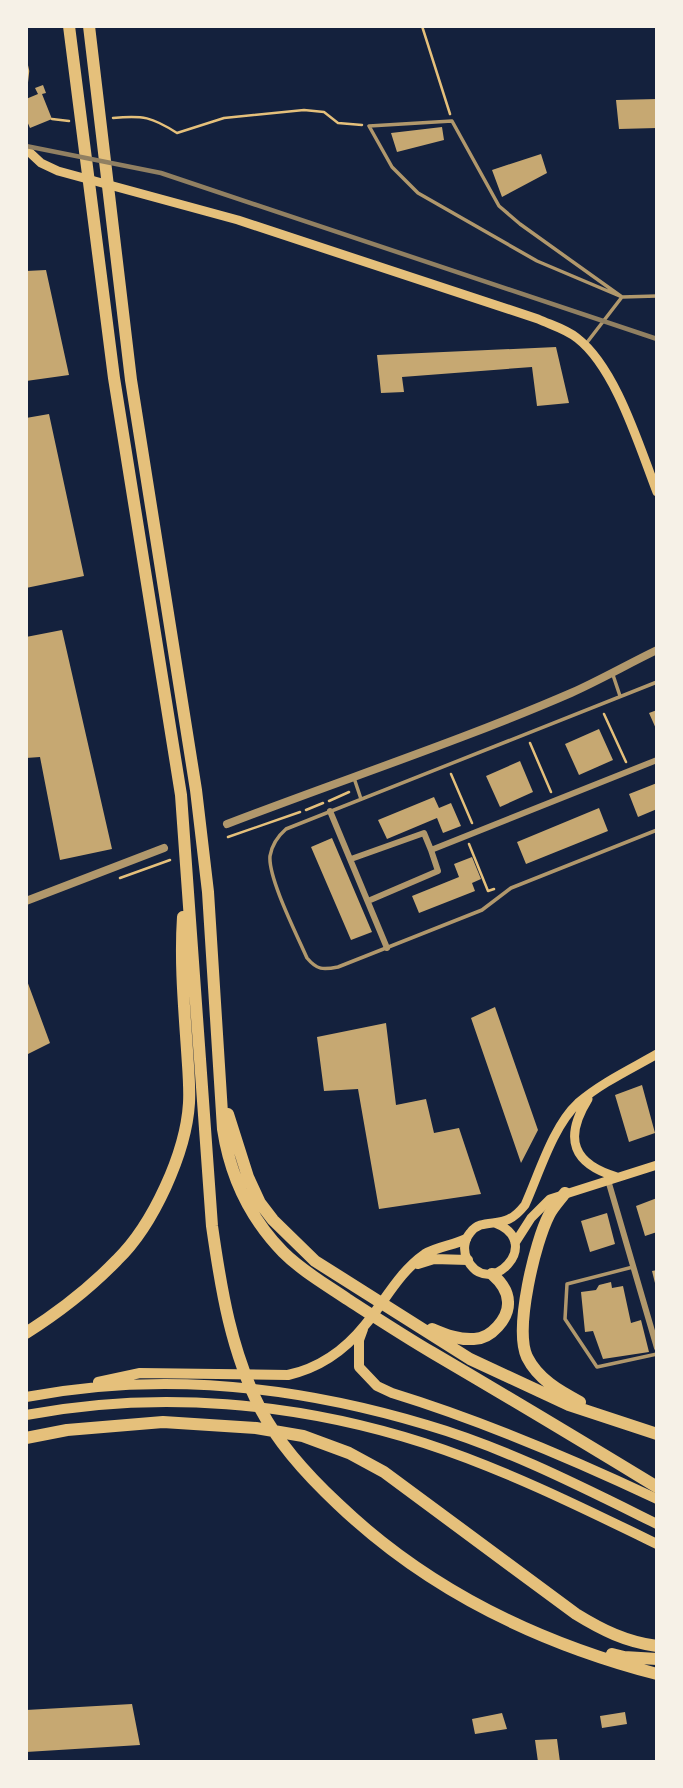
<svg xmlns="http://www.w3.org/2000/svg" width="683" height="1788" font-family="'Archivo Narrow',sans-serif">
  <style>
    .building { fill: #c6a872 }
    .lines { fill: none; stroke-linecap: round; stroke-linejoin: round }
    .path { stroke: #e5c07b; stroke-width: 2.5 }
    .service { stroke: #b1986c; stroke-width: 3.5 }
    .minor { stroke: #b1986c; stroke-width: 6 }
    .tertiary { stroke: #b1986c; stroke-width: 8 }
    .secondary { stroke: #e5c07b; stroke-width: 9 }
    .trunk { stroke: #e5c07b; stroke-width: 10 }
    .motorway { stroke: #e5c07b; stroke-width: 12 }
    .rail { stroke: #918062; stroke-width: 4.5 }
  </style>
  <rect width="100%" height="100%" fill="#14213d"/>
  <!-- building -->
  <path class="building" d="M43,85L46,93L42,94L52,119L30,128L26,119V99L38,94L35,88Z
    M657,99V128L619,129L616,100Z
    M442,127L444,140L397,152L391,133Z
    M541,154L547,173L502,197L492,170Z
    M46,270L69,375L26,381V271Z
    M556,347L569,403L537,406L532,367L402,377L404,392L381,393L377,355Z
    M49,414L84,576L26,588V418Z
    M62,630L112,849L60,860L40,757L26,758V637Z
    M657,710V731L649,713Z
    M599,729L613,760L579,775L565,744Z
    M520,761L533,792L500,807L486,776Z
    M657,783V809L638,817L629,794Z
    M434,797L439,808L451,803L461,826L443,833L437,818L387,839L378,820Z
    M599,808L608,831L526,864L517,842Z
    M332,838L372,932L351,940L311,847Z
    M472,857L481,879L472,883L475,891L419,913L412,896L459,877L454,864Z
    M26,978L50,1043L26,1055Z
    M495,1007L538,1130L521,1163L471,1018Z
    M386,1023L396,1105L426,1099L434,1133L459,1128L481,1194L379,1209L358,1089L324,1091L317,1037Z
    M642,1085L655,1133L629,1142L615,1095Z
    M657,1198V1232L645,1236L636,1206Z
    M607,1213L615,1244L590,1252L581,1221Z
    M657,1270V1287H656L652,1271Z
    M611,1282L612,1288L623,1286L631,1323L641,1320L649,1352L603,1359L593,1331L585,1332L581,1292L596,1290L599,1285Z
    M132,1704L140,1745L26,1752V1710Z
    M625,1712L627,1724L602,1728L600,1716Z
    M502,1713L507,1729L475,1734L472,1719Z
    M557,1739L560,1762H538L535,1740Z"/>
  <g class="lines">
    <!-- path -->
    <path class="path" d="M422,26L450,114
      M26,62L28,71L26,89
      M113,118C143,115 152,117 177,133L224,118L304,110L324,112L338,123L362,125
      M52,119L69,121
      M604,714L626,762
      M530,743L551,792
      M451,774L472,823
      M329,801L349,792
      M306,810L323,803
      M228,837L300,812
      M469,844L488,891L494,889
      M120,878L170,860"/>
    <!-- service -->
    <path class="service" d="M585,345L622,297L537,261L418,193L392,167L369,126L452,121L499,206L520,224L622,297L657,296
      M613,675L620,696
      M657,682L286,829C278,836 272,844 270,856C268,878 297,935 307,958C317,970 323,970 338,967L482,910L511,888L657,830
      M354,778L361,799
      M633,1267L567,1284L565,1319L597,1367L657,1354"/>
    <!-- minor -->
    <path class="minor" d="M330,811L387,948
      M351,859L424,833L431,850L657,760
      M368,901L438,871L431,850
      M608,1180L657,1348"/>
    <!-- tertiary -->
    <path class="tertiary" d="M227,824C341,780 458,742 571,693C600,680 628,664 657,650
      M26,901L164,848"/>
    <!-- secondary -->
    <path class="secondary" d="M26,149L41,163L58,171L238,220L538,319C551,325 566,329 577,338C616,368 639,446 657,492
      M588,1099C563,1139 573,1164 617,1177
      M495,1223C546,1242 488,1302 467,1259C463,1251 464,1240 470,1233C480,1219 496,1226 509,1219C516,1216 521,1210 525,1205C539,1174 553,1126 578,1103C601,1083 631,1069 657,1054
      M515,1243L531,1218L550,1199L657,1165"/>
    <!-- trunk -->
    <path class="trunk" d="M418,1264L434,1259L468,1260
      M363,1329L359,1340V1367L377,1386L392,1393C483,1421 570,1458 657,1499
      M98,1382L140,1373L288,1375C319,1368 345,1350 365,1325C385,1301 399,1272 425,1254C436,1247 454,1245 466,1239
      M26,1397C160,1371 297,1386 427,1425C506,1448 582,1487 657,1524
      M26,1415C158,1390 296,1402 424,1443C504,1469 581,1507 657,1544"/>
    <!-- motorway -->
    <path class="motorway" d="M69,26L114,378L181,795L212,1226C221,1289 231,1352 261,1410C280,1446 308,1476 338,1504C427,1589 538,1643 657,1674
      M89,26L131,380L196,790L208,892L223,1129C230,1175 250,1218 283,1252C302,1271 325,1284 347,1299C375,1317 404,1336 433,1353C508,1397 583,1442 657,1487
      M228,1114L248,1177L260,1203L273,1220L315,1261L470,1359L569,1405L657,1434
      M565,1193C560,1200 553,1207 549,1215C535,1242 514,1329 527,1357C538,1379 559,1391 580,1402
      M432,1329C446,1335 459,1340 474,1339C491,1339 509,1318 508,1302C508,1290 500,1281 492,1274
      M26,1333C59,1312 90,1288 117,1260C153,1225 186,1153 189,1103C190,1086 188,1067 187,1050C184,1006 180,961 183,917
      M26,1438L67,1430L163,1422L256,1428L303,1436L349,1453L384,1472L576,1614C602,1630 626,1642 657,1646
      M612,1654L624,1657L657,1659"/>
    <!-- rail -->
    <path class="rail" d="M26,146L161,173L657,339"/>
  </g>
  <!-- border -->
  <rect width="683" height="1788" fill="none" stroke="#f6f1e7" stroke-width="56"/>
</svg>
